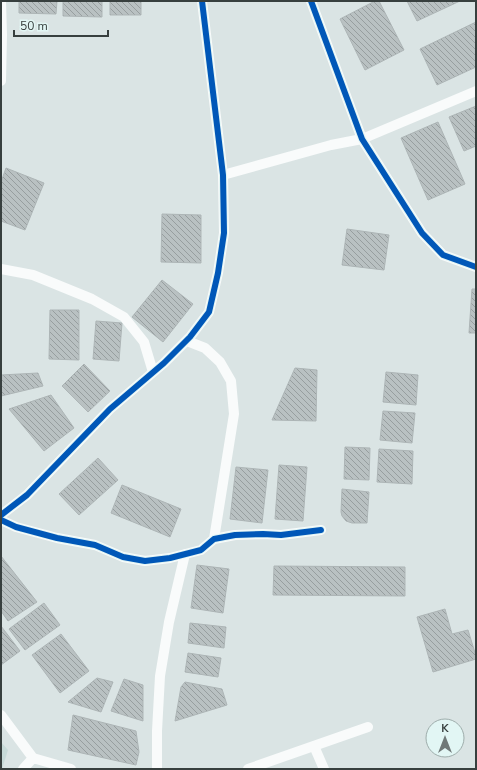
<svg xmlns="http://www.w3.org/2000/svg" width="477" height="770" font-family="'Nunito Sans',sans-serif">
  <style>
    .built { fill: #c7dad8 }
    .building { fill: url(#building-back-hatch); stroke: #adb5b6 }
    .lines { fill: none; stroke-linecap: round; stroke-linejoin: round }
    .minor { stroke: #f9fbfb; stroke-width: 10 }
    .cycleway-casing { stroke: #e2f6f4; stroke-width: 8 }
    .cycleway { stroke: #0057b8; stroke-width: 6 }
  </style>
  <defs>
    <pattern id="building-back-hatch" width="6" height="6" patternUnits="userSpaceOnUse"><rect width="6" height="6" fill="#b9c1c2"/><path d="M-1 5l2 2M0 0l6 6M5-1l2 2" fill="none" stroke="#979e9f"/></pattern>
  </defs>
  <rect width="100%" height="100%" fill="#dae4e4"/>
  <!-- built -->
  <path class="built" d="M1,742L8,750L2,769H1Z"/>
  <!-- building -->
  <path class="building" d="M19,1H57L56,14L19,13Z
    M63,1H102V17L63,16Z
    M110,1H141V15H110Z
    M375,1H379L404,50L365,70L340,19Z
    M407,1H460L417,21Z
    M476,22V67L437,85L420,49Z
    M476,106V146L464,151L449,117Z
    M438,122L465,184L428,200L401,138Z
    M6,168L44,183L25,230L1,221V182Z
    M162,214L201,215V263L161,262Z
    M347,229L389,235L384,270L342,265Z
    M162,280L193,304L163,342L132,317Z
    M472,289H476V333H469Z
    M50,310H79V360L49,359Z
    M96,321L122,323L119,361L93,359Z
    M84,364L110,391L88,412L62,386Z
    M295,368L317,370L316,421L272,420Z
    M386,372L418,375L416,405L383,402Z
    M38,373L43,386L1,396V375Z
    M51,395L74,428L44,451L9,409Z
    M383,411L415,413L412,443L380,440Z
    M345,447L370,448L369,480L344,479Z
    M379,449L413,451L412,484L377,482Z
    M98,458L118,480L79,515L59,494Z
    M279,465L307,467L303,521L275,519Z
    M236,467L268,470L262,523L230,519Z
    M122,485L181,509L170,537L111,513Z
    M342,489L369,492L367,523H352L346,521L342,516L341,512Z
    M1,556L37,602L8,621L1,611Z
    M197,565L229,569L223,613L191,608Z
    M274,566L405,567V596L273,595Z
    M44,603L60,625L25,650L9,629Z
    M445,609L452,634L468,630L476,656V659L433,672L417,617Z
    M190,623L226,627L224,648L188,643Z
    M1,626L20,651L1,665Z
    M61,634L89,671L60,693L32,655Z
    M188,653L221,658L218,677L185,672Z
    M97,678L113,682L101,712L68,702Z
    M124,679L143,685V721L111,711Z
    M185,682L222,689L227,705L175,721L181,687Z
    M73,715L136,731L139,752L136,765L68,750Z"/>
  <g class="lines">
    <!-- minor -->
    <path class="minor" d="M311,1L362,139L422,233L443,255L476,267
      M1,81L2,35L1,1
      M223,175L331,145L362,139L476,91
      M1,269L33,275L92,299L124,317L144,342L153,372
      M187,341L205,348L220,362L231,381L234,414L214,539
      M1,515L27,495L110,409L164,363L190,337L209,312L218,273L224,233L223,175L202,1
      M1,520L16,527L57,538L95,545L123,557L145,561L170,558L201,550L214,539L235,535L263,534L281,535L321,530
      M1,715L33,758L71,769
      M314,746L324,769
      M23,769L33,758
      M157,769V731L160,676L169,622L185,554
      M248,769L368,727"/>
    <!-- cycleway casing -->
    <g class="cycleway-casing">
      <path id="cycleway" d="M311,1L362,139L422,233L443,255L476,267
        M1,515L27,495L110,409L164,363L190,337L209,312L218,273L224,233L223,175L202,1
        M1,520L16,527L57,538L95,545L123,557L145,561L170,558L201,550L214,539L235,535L263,534L281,535L321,530"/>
    </g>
    <!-- cycleway -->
    <use href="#cycleway" class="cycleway"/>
  </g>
  <!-- border -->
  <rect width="477" height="770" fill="none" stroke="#373f3e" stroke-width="4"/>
  <!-- north arrow -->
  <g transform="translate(445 738)"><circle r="19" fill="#e2f6f4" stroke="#9eadab"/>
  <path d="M0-3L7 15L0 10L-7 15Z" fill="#707978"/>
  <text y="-6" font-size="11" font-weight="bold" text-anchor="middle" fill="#373f3e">K</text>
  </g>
  <!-- scale -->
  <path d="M14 30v6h94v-6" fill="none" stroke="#373f3e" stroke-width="2"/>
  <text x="20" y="30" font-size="12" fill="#373f3e" stroke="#e2f6f4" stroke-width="3" paint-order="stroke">50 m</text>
</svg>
